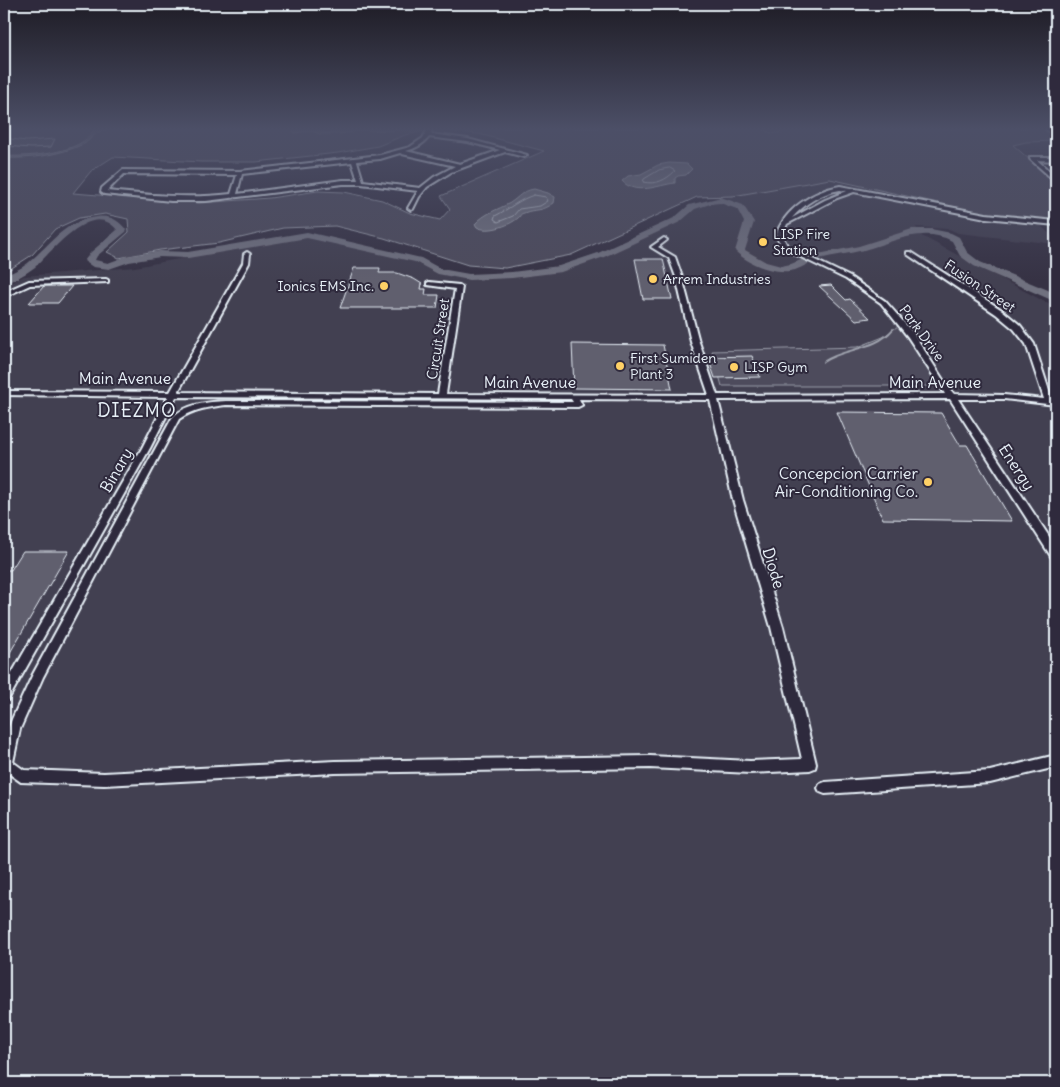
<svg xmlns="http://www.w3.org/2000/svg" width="1060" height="1087" font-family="Delius,sans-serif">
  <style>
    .built { fill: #433f51 }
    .green { fill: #4d4b5c; stroke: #9a9eaa }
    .water { fill: #70717f; stroke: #a0a4af }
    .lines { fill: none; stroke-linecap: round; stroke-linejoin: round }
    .shore { stroke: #b8bec8; stroke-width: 1 }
    .stream-far1 { stroke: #a0a4af; stroke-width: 1 }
    .stream { stroke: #a0a4af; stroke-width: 2 }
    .river { fill: #70717f; fill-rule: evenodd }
    .building { fill: #605e6e; stroke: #e8f1f8 }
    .minor-casing { stroke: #e8f1f8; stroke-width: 4 }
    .minor { fill: #2f2a3d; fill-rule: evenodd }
    .poi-dot { fill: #ffd166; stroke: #2f2a3d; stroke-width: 2 }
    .labels { text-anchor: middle; stroke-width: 4; stroke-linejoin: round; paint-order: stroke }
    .far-poi-label { font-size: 14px; fill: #e8f1f8; stroke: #2f2a3d; text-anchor: start }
    .far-street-label { font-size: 14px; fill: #e8f1f8; stroke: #2f2a3d }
    .street-label { font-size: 16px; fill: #e8f1f8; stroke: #2f2a3d }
    .poi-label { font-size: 16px; fill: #e8f1f8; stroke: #2f2a3d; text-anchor: end }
    .quarter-label { font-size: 19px; letter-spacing: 1px; fill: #e8f1f8; stroke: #2f2a3d }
  </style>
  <rect width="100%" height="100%" fill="#363244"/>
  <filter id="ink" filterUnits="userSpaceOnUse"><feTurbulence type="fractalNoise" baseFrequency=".02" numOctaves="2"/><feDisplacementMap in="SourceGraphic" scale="10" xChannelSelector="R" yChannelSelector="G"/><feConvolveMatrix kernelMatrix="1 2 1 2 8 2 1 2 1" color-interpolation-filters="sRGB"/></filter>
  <g filter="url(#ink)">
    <!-- built -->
    <path class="built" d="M830,179L895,194L900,201L990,219L1040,225L1056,240V244L958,233L949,229L916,227L922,236L1047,303L1056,309V1083H4V286L24,276L135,267L307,235L418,260L438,271L469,277L512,275L561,269L623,246L692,207L733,196Z"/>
    <!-- green -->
    <path class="green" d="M4,128H425V131L405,135L378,146L338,153L256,162H201L113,157L91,171L73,193L199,203L270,198L318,191L344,192L382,200L410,213L440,220L450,209L441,196L544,151L479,134L434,130L433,128H1044L1056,138V141L1026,142L1013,145L1056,183V220L983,213L830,179L733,196L697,197L571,255L505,268L468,265L384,238L335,226L283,228L219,243L160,250L119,258L107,252L129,232L128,219L105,214L79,218L55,229L32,255L4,273Z
      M898,326L941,386H722L712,351L858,347L883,337Z"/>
    <!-- water -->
    <path class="water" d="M95,128H130C121,131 112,127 103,130C95,132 91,140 84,144C59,155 32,159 4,158V156C26,157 67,154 85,140C89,137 92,132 95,128Z
      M290,128L301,130L315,128L326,133L351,128L424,129L414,131L365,130L339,134H320L310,131L295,133Z
      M669,163L687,164L692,169L686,175L678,176L675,178V183C658,185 636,196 622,181L628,176L641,174L658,165Z
      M534,189L548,193L555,197L554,203C540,213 536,208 524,213C518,215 522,215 518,218C509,226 487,233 477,227L475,224C485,213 497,210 510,203C519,197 522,191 534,189Z"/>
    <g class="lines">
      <!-- shore -->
      <path class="shore" d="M670,168L675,171C666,180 656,185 643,182L644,179L659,170Z
        M534,195L546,197L548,201L540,206L519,209L513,216L498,222L494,219L495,216C509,209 520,199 534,195Z"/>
      <!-- stream-far1 -->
      <path class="stream-far1" d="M762,128C772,136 779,134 790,128
        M944,128H957"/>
      <!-- stream -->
      <path class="stream" d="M823,362C845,347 876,351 893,329"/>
      <!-- river -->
      <path class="river" d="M721,197L743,205L754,222L745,250L766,262L781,266L791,264L813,255L859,246L912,229H931L951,233L959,237L967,252L980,262L1048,290L1056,295V302L974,266L960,256L952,241C923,226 893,242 864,250C849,254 834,255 819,259C811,262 803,267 795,270C776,275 749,265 735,251L744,222L737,209L720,203L710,204L695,209L680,222L604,257L561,272L512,278L469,280L438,274L415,262L307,238L188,258L160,257L129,262L109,269L93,267L84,261L91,252L117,230C92,199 53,251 35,267C27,273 14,281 4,283V276C12,272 21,269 28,263C51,244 65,220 97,217C110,215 119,220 127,231L97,256L95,260L108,263L127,256L160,251L188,252L307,232L421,258L441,269L469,274L512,272L559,266L598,253L674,218L689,205Z"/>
    </g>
    <!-- building -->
    <path class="building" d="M4,138L26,141L55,139L51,147L31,148L4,146Z
      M635,259H663L672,299H643Z
      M354,268H380L379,273H397L414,279L422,284L421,289H426L425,295H439L437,308H340Z
      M831,285L846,300L850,299L870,318L856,320L819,286Z
      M44,286H72L58,303H29Z
      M572,344L663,345L672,389L574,388Z
      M752,356L760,377L715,378L708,357Z
      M837,412L941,413L960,445H967L1012,521L883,519Z
      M23,551H69L4,663V570H11Z"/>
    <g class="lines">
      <!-- minor casing -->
      <g class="minor-casing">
        <path id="minor" d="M428,128H432L431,134L468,139L527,155L524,157L505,152L451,172L427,187L419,197L413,209L411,210L408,208L418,191L361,184H343L206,201H171L104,194L101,192L102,188L123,170L240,171L380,155L410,147L423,138ZM429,137L468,142L500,150L460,164L406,151C414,149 424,144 429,137ZM400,153L402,154L455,166L434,177L420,188L363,181L357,161L380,159ZM352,162L358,180H343L237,194L242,174ZM124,174L237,175L231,194C189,199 149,195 107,191Z
          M1045,128H1050L1056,134V137Z
          M1030,157H1056V161L1037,160L1056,177V182L1030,159Z
          M840,186L986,214L1056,221V225L986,218L854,192L837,198L787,224L782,236L788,247L850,277L885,301L914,334L947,386L954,394L1004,395L1044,399L1026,344L1014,329L996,314L907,254V252H911L1002,310L1020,325L1034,344L1052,400L1056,401V405L1004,399H958L1056,547V559L1052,558L950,399L718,400L743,500L783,627L816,764L815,768L810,770L750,773L650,768L335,773L104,785L21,782L4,770V741L12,719L32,676L172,418C185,404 207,402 226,401L573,402L571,399L176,397L150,448L8,700L4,702V687L142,448L168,397L4,395V391L170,392L243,263L244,254L247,252L250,254L249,263L178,392L438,394L455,289L427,285V283L429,282L459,285L462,287L446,394L709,395L691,342L676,277L669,258L651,247L664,238L667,240L658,247L675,257L682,277L699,342L717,395L945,394L908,337L881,303L846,279L784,249L776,236C784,209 813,191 840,186ZM840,190L847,191L825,200L792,218C804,204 821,193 840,190ZM579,399L710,400L733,500L771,627L802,759L750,761L650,756L335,761L104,773L24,770L13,762L20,729L43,677L179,419C194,409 209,407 226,405L578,407L582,405Z
          M106,279L108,280V282L30,285L4,297V292L29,281Z
          M1056,755V767L990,783L825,794L820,792L818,788L820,784L825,782L990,771Z"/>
      </g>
      <!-- minor -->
      <use href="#minor" class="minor"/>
    </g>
  </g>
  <!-- sky -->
  <linearGradient id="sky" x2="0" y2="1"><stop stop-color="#1e1c25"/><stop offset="0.46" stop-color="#4c4f67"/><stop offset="1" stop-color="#4c4f67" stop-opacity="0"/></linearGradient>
  <rect width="1060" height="280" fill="url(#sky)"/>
  <!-- markers -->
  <g class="poi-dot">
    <circle cx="763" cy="242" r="5"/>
    <circle cx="653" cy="279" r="5"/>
    <circle cx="384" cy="286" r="5"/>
    <circle cx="620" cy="366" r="5"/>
    <circle cx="734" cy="367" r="5"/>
    <circle cx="928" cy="482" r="5"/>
  </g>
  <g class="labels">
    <!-- far-poi labels -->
    <g class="far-poi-label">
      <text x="773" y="239">LISP Fire<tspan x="773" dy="16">Station</tspan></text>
      <text x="663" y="284">Arrem Industries</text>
      <text x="374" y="291" text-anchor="end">Ionics EMS Inc.</text>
      <text x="630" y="363">First Sumiden<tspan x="630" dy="16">Plant 3</tspan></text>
      <text x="744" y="372">LISP Gym</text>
    </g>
    <!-- far-street labels -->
    <g class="far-street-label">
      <text transform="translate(980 286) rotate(34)" y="5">Fusion Street</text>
      <text transform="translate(922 333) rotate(54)" y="5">Park Drive</text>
      <text transform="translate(438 339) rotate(-81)" y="5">Circuit Street</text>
    </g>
    <!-- street labels -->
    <g class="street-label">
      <text x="125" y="384">Main Avenue</text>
      <text x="530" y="388">Main Avenue</text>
      <text x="935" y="388">Main Avenue</text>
      <text transform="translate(1017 467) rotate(57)" y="6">Energy</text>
      <text transform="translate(116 470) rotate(-60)" y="6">Binary</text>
      <text transform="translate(774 568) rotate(73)" y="6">Diode</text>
    </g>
    <!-- poi labels -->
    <g class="poi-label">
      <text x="918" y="479">Concepcion Carrier<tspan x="918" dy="18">Air-Conditioning Co.</tspan></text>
    </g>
    <!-- quarter labels -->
    <g class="quarter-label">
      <text x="137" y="417">DIEZMO</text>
    </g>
  </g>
  <!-- margin -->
  <rect width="1060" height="1087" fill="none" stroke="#2f2a3d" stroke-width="20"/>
  <rect x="10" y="10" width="1040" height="1067" fill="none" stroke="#e8f1f8" stroke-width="2" filter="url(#ink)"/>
</svg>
